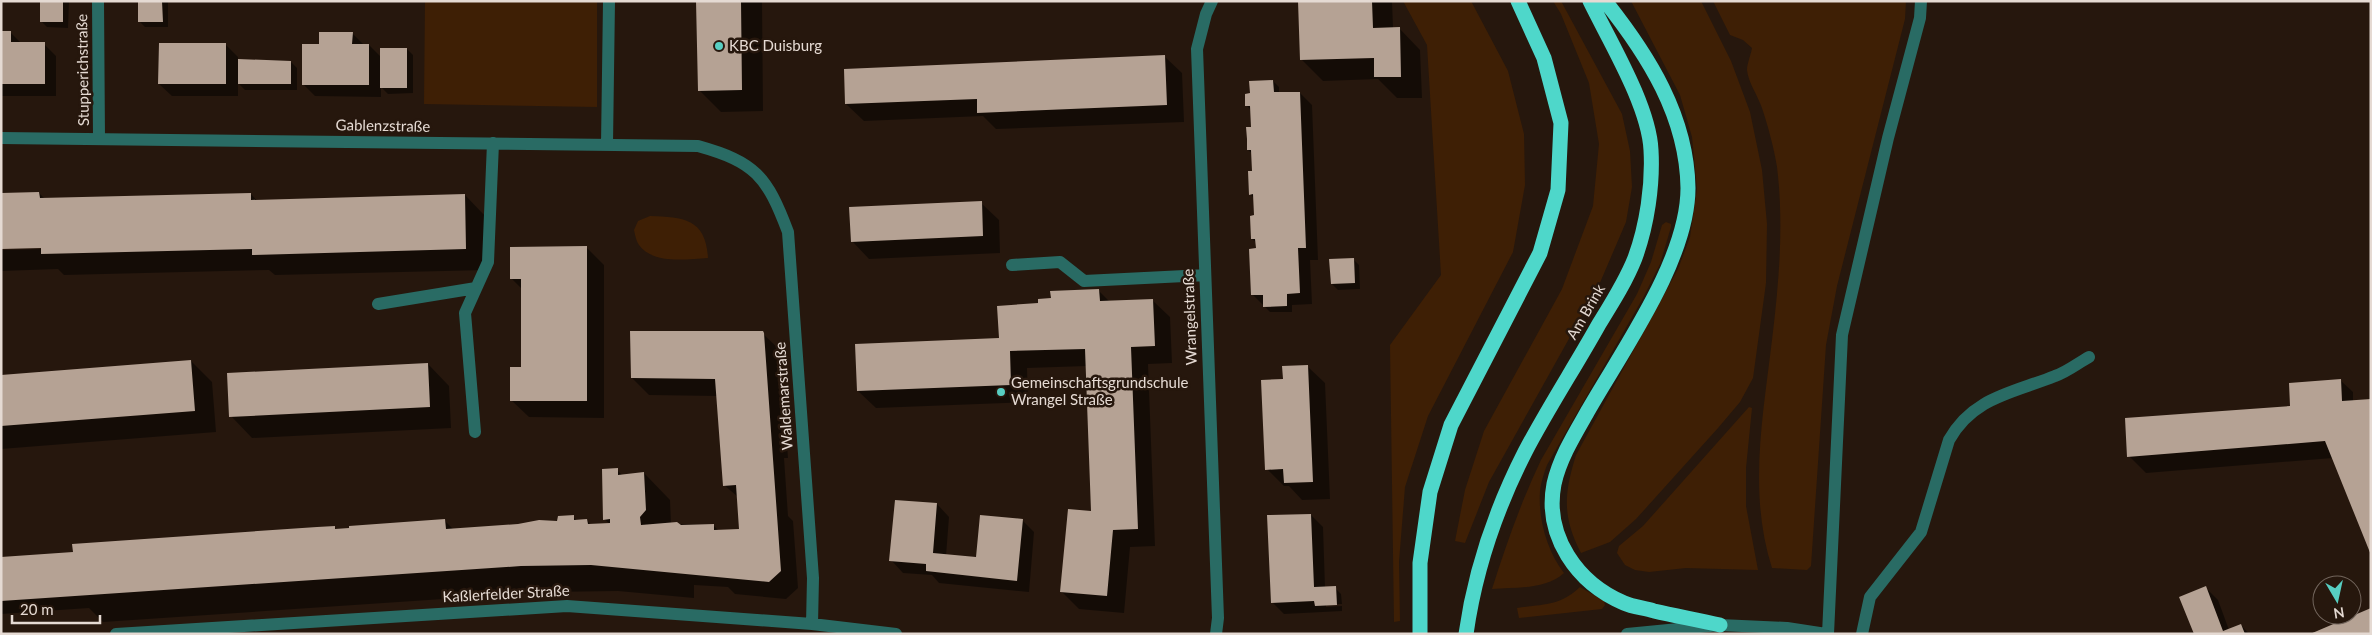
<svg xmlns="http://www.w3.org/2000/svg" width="2372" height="635" font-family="Lato,sans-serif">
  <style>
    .green { fill: #3e1f05 }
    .shadow { fill: #0007 }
    .building { fill: #b5a294 }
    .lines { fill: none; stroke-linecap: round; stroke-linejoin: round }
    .minor { stroke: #296b64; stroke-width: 12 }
    .highway { stroke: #4ed7ca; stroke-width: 15 }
    .poi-dot { fill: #57cec2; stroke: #26170d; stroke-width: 2 }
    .labels { text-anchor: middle; stroke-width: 5; stroke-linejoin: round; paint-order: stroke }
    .poi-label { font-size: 15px; fill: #e5dad3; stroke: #26170d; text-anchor: start }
    .street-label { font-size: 15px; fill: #e5dad3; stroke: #26170d }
  </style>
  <rect width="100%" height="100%" fill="#26170d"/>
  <!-- green -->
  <path class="green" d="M425,1H597V107L424,104Z
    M1403,1H1471L1508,71L1524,134L1525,185L1513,252L1428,416L1405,487L1399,562L1400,621L1394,622L1390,345L1441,275L1427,45Z
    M1553,1H1561L1622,114L1630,151L1632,187L1626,222L1599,285L1489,482L1465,543L1455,541L1465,490L1484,431L1562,289L1593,206L1599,144L1589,83L1561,14Z
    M1631,1H1701L1731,61L1750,112L1762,170L1767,224L1766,283L1753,378L1740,402L1718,428L1636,519L1610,542L1581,553C1562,516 1564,494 1576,455L1678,269L1690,237L1697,189L1692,137L1680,95Z
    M1713,1H1906L1905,19L1837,286L1826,345L1811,566L1807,570L1772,568C1748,493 1763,416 1772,340C1779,283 1784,224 1777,167C1774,148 1768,126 1762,108C1758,96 1748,82 1747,70C1747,64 1751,54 1752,48L1743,40L1730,35Z
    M650,216C684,217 706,219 708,258C687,259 654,265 639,245C636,241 635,234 634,230L638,221Z
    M1666,222L1671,224V227L1660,264L1643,298L1547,465C1544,473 1541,482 1540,491C1538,519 1547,551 1564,573C1545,590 1516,587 1492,589C1506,545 1521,502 1541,460L1637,294L1651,262L1662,225Z
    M1749,407L1752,408L1746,468V506L1758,570L1686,568L1649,572L1635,570L1625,565L1617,553L1619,546L1643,526Z
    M1580,587L1604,601L1605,605L1602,609L1519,618L1517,608C1544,604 1560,606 1580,587Z"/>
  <!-- shadow -->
  <path class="shadow" d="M42,1H69L68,28L47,27L41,21Z
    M139,1H168V27H145L139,21Z
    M697,1H762L763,111L721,112L699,90Z
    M1299,1H1392L1393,28H1399L1420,50L1422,98H1397L1378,79L1323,81L1301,59Z
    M1,32H10L22,44H44L56,56V96H1Z
    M352,33L364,45H369L381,57L407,49L413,55V93L388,94L381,87V97L315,96L303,84L320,45Z
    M226,45L238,57V60L291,62L297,68V90H245L238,83V96H172L159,84Z
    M1164,56L1182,73L1184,122L996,129L983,116L864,121L846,104Z
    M1273,81L1279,87V94L1300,93L1312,105L1318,260H1310L1312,304L1292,305V312H1270L1252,294L1257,249V243L1252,239L1256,217L1255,199L1250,194L1254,172L1253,154L1248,150L1252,128L1251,110L1247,106Z
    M39,193L45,199L251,194L257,201L465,195L486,217L487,270L275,275L269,270L64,275L58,269L1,271V250L47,249Z
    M981,203L999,220L1000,253L869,259L852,241Z
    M587,248L604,265V418L529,417L511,400L522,368V289L511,278Z
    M1353,259L1359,265L1360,289L1338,290L1332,284Z
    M1098,290L1110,302L1152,300L1170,317L1172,363L1148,364L1155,546L1130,547L1124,613L1079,609L1062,592L1093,513L1087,366L1027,368L1028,402L876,408L858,391L1000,340L1040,305L1052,299Z
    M762,333L780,350L788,458H784L788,516L793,521L798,588L786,599L735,594L728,587L694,585V598L618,591L548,592L103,622L89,608L1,614V558L74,553L334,527L337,530L445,521L454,530L558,522L573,517L578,521L587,520L591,525L610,524L604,519L617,470L623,476L644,473L670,500L671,524L713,525L719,531L740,530L738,497L724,485L717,396L649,395L632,378Z
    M191,361L212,382L216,432L1,449V376Z
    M428,364L449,386L451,428L252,438L231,416Z
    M1307,366L1325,383L1330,499L1302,500L1289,486H1284L1267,469L1284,381Z
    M2340,380L2353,392V402L2333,458L2146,473L2129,456L2292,407Z
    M896,501L937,504L949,517L946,556L977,559L1022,520L1034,532L1029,592L939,583L932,575L903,573L891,560Z
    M1311,515L1323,527L1325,588H1335L1341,594L1342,604H1326V607L1342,606V611L1284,614L1272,602Z
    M2205,587L2218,600L2229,630L2241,625L2249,634H2195Z"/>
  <!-- building -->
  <path class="building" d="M40,1H63V22H40Z
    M138,1H162L163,22H138Z
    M696,1H741L742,90L698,91Z
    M1298,1H1372L1373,28L1400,27L1401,77H1374V58L1300,60Z
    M1,31H11V42H45V84H1Z
    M319,32H353L352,44H369V85H302V44H319Z
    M159,43H226V84H158Z
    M380,48H407V88H380Z
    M1165,55L1167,105L977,113V99L845,104L844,69Z
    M238,59L291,61V84H238Z
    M1273,80L1274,92H1300L1306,248H1298L1300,293L1287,294V306L1263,307V295H1251L1249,249L1256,248L1255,239H1251L1250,216L1254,215L1253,194L1249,195L1248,171H1252L1251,150H1247V139L1246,127H1251L1250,106H1245V94L1250,93L1249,81Z
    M39,192L40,198L251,193V200L465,194L466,249L252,255V249L41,254V248L1,249V193Z
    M982,201L983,236L851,242L849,207Z
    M587,246V401H510V367H521V279H510V247Z
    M1354,258L1355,283L1331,284L1329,259Z
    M1099,289L1100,301L1153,299L1155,346L1131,347L1138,529L1113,530L1107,596L1060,592L1068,509L1091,511L1085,349L1010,351L1011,385L857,391L855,344L999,338L997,306L1038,303V299L1051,298L1050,291Z
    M630,331H763L764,333L781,571L769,582L591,565L521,566L1,601V557L73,552L72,544L317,527L335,526V529L349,528V526L445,519L446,529L518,524L539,520L557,521L558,516L574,515V520L587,519L588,524L610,523V519L603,520L602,469L618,468V475L644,472L646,510L640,517L641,525L677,522L681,525L714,524V530L739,529L736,485L723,486L715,379L631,378Z
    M191,360L195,411L1,426V375Z
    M428,363L430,407L229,417L227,373Z
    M1308,365L1313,482L1284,483L1283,469L1265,470L1261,380L1283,379L1282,366Z
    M2341,379L2342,401L2371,399V555L2325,441L2127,457L2125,418L2290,406L2289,383Z
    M895,500L937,503L933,553L976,557L980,515L1023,519L1017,581L926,571V564L889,561Z
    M1311,514L1314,587L1336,586L1337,605L1315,606L1314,601L1271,603L1267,515Z
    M2206,586L2223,631L2241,624L2245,634H2194L2179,597Z
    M2371,608V634H2310Z"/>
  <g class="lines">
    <!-- minor -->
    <path class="minor" d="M98,1L99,138
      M1212,1L1206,14L1197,49L1218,618L1216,634
      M1,138L698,146C755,162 767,176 788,232L813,578L812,624
      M607,144L609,1
      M1012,265L1060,262L1084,281L1205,275
      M378,304L476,288
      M475,432L465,313L488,262L493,143
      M116,634L567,606L812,624L896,634
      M1627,634L1720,625L1787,628L1826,634
      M1828,634L1842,335L1888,138L1920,18L1921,1
      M1862,634L1870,597L1921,532L1949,440C1973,397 2013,393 2055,376C2067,372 2078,363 2089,357"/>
    <!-- highway -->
    <path class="highway" d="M1605,1C1648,55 1687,116 1688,188C1688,259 1624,348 1589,409C1576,432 1560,457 1554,484C1544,536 1577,583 1624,603C1633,607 1645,608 1654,611C1676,616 1698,620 1720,625
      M1420,634V563L1430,492L1451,425L1540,253L1558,190L1561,123L1544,58L1518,1
      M1466,634C1475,570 1496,509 1525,452C1548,408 1575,367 1599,324C1612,303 1626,281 1635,258C1647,225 1653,185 1651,150C1649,106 1610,42 1590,1"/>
  </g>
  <!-- markers -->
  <g class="poi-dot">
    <circle cx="719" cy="46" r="5"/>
    <circle cx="1001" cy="392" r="5"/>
  </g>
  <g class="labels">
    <!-- poi labels -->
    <g class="poi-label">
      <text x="729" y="51">KBC Duisburg</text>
      <text x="1011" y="388">Gemeinschaftsgrundschule<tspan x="1011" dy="17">Wrangel Straße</tspan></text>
    </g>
    <!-- street labels -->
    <g class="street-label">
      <text transform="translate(83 70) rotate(-91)" y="5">Stupperichstraße</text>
      <text transform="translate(383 126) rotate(1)" y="5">Gablenzstraße</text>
      <text transform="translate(1586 312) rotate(-60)" y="5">Am Brink</text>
      <text transform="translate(1190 317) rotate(-92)" y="5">Wrangelstraße</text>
      <text transform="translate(784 396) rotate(-94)" y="5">Waldemarstraße</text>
      <text transform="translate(506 594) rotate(-3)" y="5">Kaßlerfelder Straße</text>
    </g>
  </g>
  <!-- border -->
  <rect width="2372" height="635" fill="none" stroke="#e5dad3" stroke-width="5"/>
  <!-- north arrow -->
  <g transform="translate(2337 600) rotate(171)"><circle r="24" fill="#26170d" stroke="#72655c"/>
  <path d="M0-4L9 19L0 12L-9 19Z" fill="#57cec2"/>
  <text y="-8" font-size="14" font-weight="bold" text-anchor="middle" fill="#e5dad3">N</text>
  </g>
  <!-- scale -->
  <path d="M12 615v8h88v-8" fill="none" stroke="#e5dad3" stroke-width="2.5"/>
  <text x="20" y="615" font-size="15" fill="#e5dad3" stroke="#26170d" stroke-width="4" paint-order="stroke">20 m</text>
</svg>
